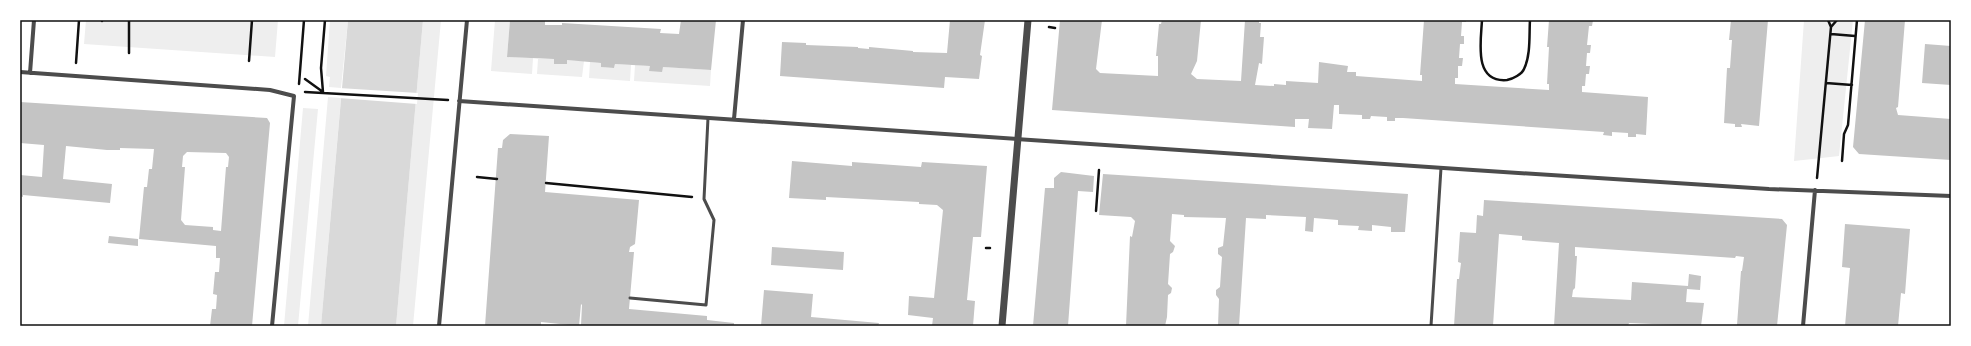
<svg xmlns="http://www.w3.org/2000/svg" width="1971" height="346" font-family="Commissioner,sans-serif">
  <style>
    .green { fill: #eee }
    .water { fill: #d9d9d9 }
    .pier { fill: #fff }
    .building { fill: #c4c4c4; fill-rule: evenodd }
    .lines { fill: none; stroke-linecap: round; stroke-linejoin: round }
    .path { stroke: #111; stroke-width: 2.5 }
    .service { stroke: #4c4c4c; stroke-width: 3 }
    .minor { stroke: #4c4c4c; stroke-width: 4 }
    .tertiary { stroke: #4c4c4c; stroke-width: 7 }
    .neatline { fill: none; stroke: #111; stroke-width: 1.5 }
  </style>
  <rect width="100%" height="100%" fill="#fff"/>
  <!-- green -->
  <path class="green" d="M86,20H278L275,57L84,44Z
    M330,20H348L341,88L329,87L330,77L326,76Z
    M423,20H441L413,326H396Z
    M495,20H510L507,57L533,58L532,74L491,71Z
    M1804,20H1853L1839,156L1794,161Z
    M538,59H554V64H567V60L584,61L582,77L537,74Z
    M590,62L601,63V67L614,68L615,64L631,65L630,81L589,78Z
    M635,65L650,66V71L663,67L711,70L710,86L634,81Z
    M328,97L341,98L321,326H308Z
    M303,108L318,109L298,326H284Z"/>
  <!-- water -->
  <path class="water" d="M348,20H423L396,326H321Z"/>
  <!-- pier -->
  <path class="pier" d="M339,88L418,93L417,104L339,98Z"/>
  <!-- building -->
  <path class="building" d="M510,20H545V25H562V23L661,29L660,33L679,34L681,20H716L711,70L663,67L662,72L649,71L650,66L615,64L614,68L601,67V63L567,60V64H554V59L507,57Z
    M950,20H985L980,55L982,56L979,79L945,77L944,88L780,76L782,42L806,43V45L858,47V48L869,49V47L913,51V52L947,53Z
    M1060,20H1102L1096,69L1100,73L1158,76V56H1156L1159,24H1161L1162,20H1201L1197,61L1191,74L1197,79L1241,81L1245,20H1259V23H1261L1260,37H1264L1262,64L1259,63L1255,85L1274,86V84L1286,85V81L1318,83L1319,62L1348,66L1347,72H1356V76L1422,81V75H1420L1424,20H1466V22H1462L1461,36H1464V44H1460L1459,58H1463L1462,66H1458V78H1455V84L1549,90V84H1547L1549,47H1547L1549,20H1593L1592,26H1589L1587,45H1591L1590,53H1587L1586,66H1590L1589,74H1586L1585,86H1582V92L1648,97L1646,135L1636,134V137H1628V133L1612,132V136L1603,135L1604,132L1403,118H1395V121H1387V117L1371,116L1370,119H1362V115L1339,114V105H1334L1332,129L1308,128L1309,119H1295V127L1052,110Z
    M1731,20H1768L1759,126L1741,124L1742,127H1735V124L1724,123L1727,68H1730L1732,40H1729Z
    M1865,20H1905L1898,107L1896,108L1898,115L1951,119V160L1859,154L1853,147Z
    M1925,44L1951,46V85L1922,83Z
    M20,102L267,118L270,123L252,326H210L212,309H216L217,295L213,294L215,272H219L220,258H216V246L139,239L144,187H147L149,169H152L154,149L120,148V150H107L66,146L63,179L112,184L110,203L23,195V197L20,196V175L42,177L44,145L20,143ZM187,152L226,153L229,157L228,167H226L221,231L213,230V227L185,225L181,220L185,167H182L183,156Z
    M510,134L549,136L545,192L639,200L635,244L630,247L629,252H634L629,309L707,316V320L734,323V326L581,325L582,305L581,304L579,326L541,322V326H485L498,148H502L503,140Z
    M792,161L852,166V162L921,167L922,162L987,166L981,237H973L967,300L975,301L973,326H932L933,318L908,315L909,296L934,298L943,210L937,205L919,204V202L826,197V200L789,198Z
    M1061,172L1094,176L1093,192L1078,191L1068,326H1033L1045,188H1054V178Z
    M1103,174L1408,194L1405,232H1391V227L1372,225V231L1358,230L1359,226L1338,225V220L1314,218L1313,232L1305,231L1306,217L1266,215V219L1246,218L1239,326H1218L1219,299L1216,295V290L1220,287L1222,257L1218,254V248L1223,246L1226,218L1184,217V215L1172,214L1170,241L1175,246L1173,252L1170,254L1168,284L1172,288L1171,293L1168,295L1167,317L1165,326H1126L1130,236L1132,237L1135,221L1131,217L1099,215Z
    M1484,200L1782,219L1787,225L1777,326L1737,325L1741,271H1742L1744,257L1736,256L1735,258L1575,247V256H1577L1575,288L1573,290L1572,297L1631,300L1632,282L1688,286L1689,274L1701,276L1700,290L1687,289L1686,302L1704,303L1701,326L1629,323L1628,326H1554L1559,243L1522,240V236L1499,234L1493,326H1454L1457,279H1459L1461,263L1458,262L1460,232L1476,233L1477,215L1483,216Z
    M1845,224L1910,229L1905,294L1901,293L1898,326H1845L1850,268L1842,267Z
    M109,236L138,239V246L108,243Z
    M772,247L844,252L843,270L771,265Z
    M764,290L813,294L811,317L879,323L878,326H761Z"/>
  <g class="lines">
    <!-- path -->
    <path class="path" d="M1482,20C1481,41 1473,83 1507,80C1513,79 1522,74 1524,69C1531,55 1529,34 1530,20
      M102,21V20
      M1049,27L1055,28
      M1831,27L1837,20
      M1831,34L1855,36
      M129,53V20
      M249,61L252,20
      M76,63L79,20
      M305,79L323,92
      M1826,83L1852,85
      M299,84L304,20
      M305,92L448,100
      M323,92L321,68L325,20
      M1842,161L1844,134L1848,125L1857,20
      M477,177L497,179
      M1817,178L1831,27L1828,20
      M546,183L692,197
      M1096,211L1099,170
      M986,248H990"/>
    <!-- service -->
    <path class="service" d="M630,298L706,305L714,220L704,199L708,118
      M1431,326L1441,168"/>
    <!-- minor -->
    <path class="minor" d="M20,72L270,90L294,96L272,326
      M30,73L34,20
      M459,101L1473,170L1769,189L1951,196
      M734,119L743,20
      M439,326L467,20
      M1803,326L1815,190"/>
    <!-- tertiary -->
    <path class="tertiary" d="M1002,326L1028,20"/>
  </g>
  <!-- border -->
  <rect width="1971" height="346" fill="none" stroke="#ffffff" stroke-width="42"/>
  <rect x="21" y="21" width="1929" height="304" class="neatline"/>
</svg>
